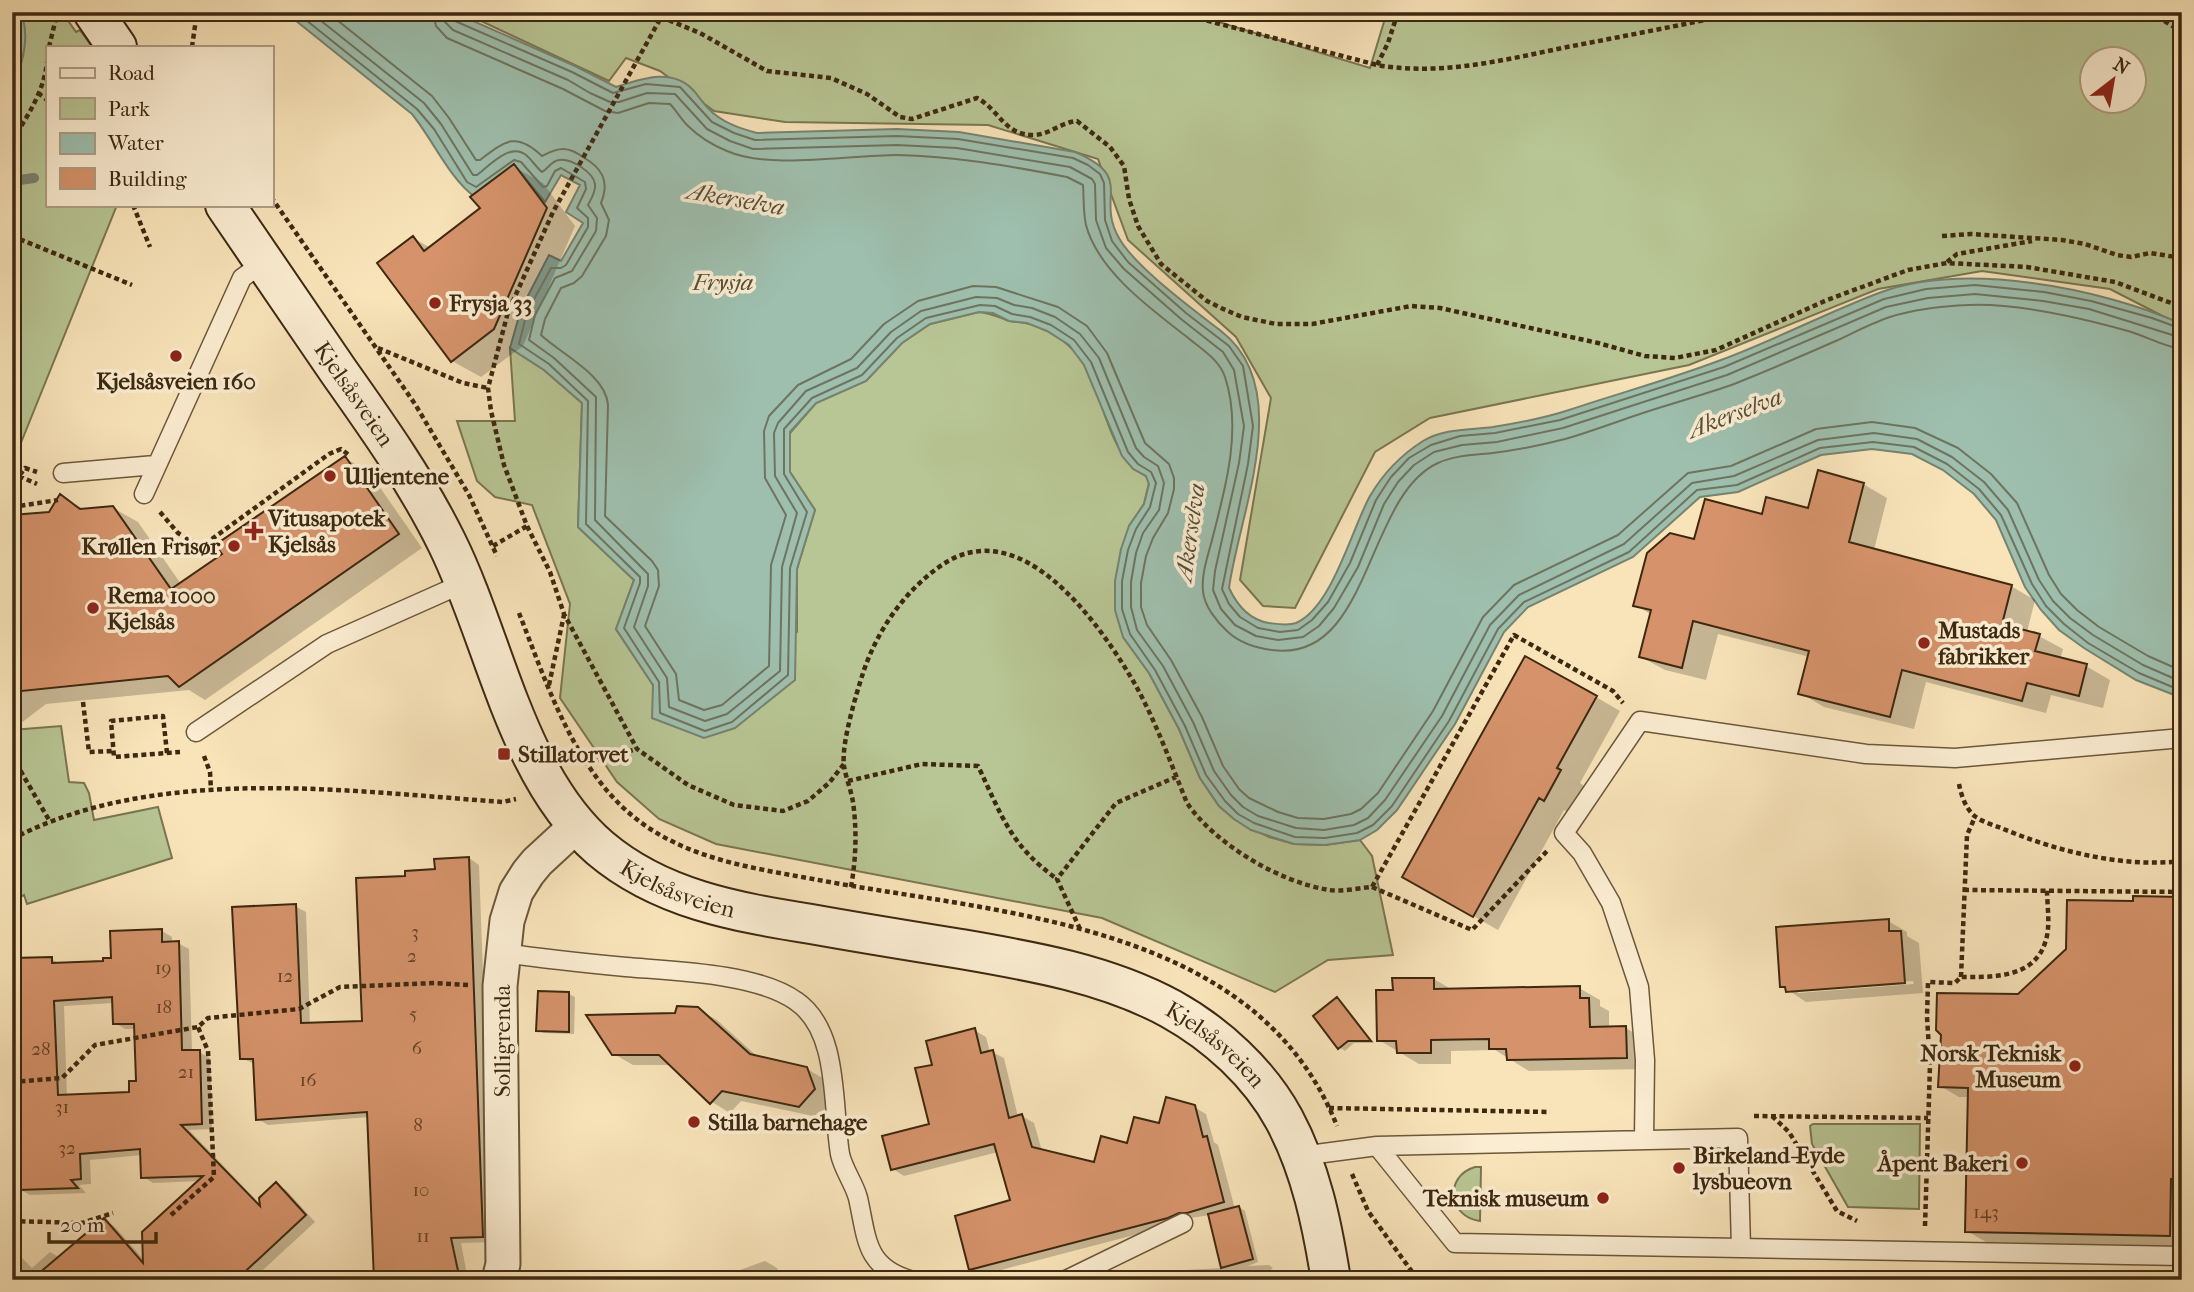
<svg xmlns="http://www.w3.org/2000/svg" width="2194" height="1292" font-family="'IM FELL French Canon',serif">
  <style>
    .green { fill: #b8c594; stroke: #7a7652; stroke-width: 2; fill-rule: evenodd }
    .water { fill: #9ebfae; stroke: #77836f; stroke-width: 2 }
    .shadow { fill: #0003; fill-rule: evenodd }
    .lines { fill: none; stroke-linecap: round; stroke-linejoin: round }
    .shore { stroke: #6e745f; stroke-width: 2 }
    .stream { stroke: #77836f; stroke-width: 10 }
    .building { fill: #d6936b; stroke: #3d2810; stroke-width: 2; fill-rule: evenodd }
    .service-casing { stroke: #6c573a; stroke-width: 21 }
    .minor-casing { stroke: #6c573a; stroke-width: 37 }
    .secondary-casing { stroke: #3d2810; stroke-width: 42 }
    .path { stroke: #3d2810; stroke-width: 4.5; stroke-dasharray: 5 3.5; stroke-linecap: butt }
    .service { stroke: #fbedd2; stroke-width: 18 }
    .minor { stroke: #fbedd2; stroke-width: 33 }
    .secondary { stroke: #fbedd2; stroke-width: 38 }
    .poi-dot { fill: #8f2418; stroke: #fbedd2; stroke-width: 2.5 }
    .labels { text-anchor: middle; stroke-width: 7; stroke-linejoin: round; paint-order: stroke }
    .number-label { font-size: 19px; fill: #634327 }
    .poi-label { font-size: 23px; font-weight: bold; fill: #3d2810; stroke: #fbedd2; text-anchor: start }
    .street-label { font-size: 23px; fill: #3d2810; stroke: #fbedd2 }
    .water-label { font-size: 24px; font-style: italic; fill: #554e38; stroke: #fbedd2 }
  </style>
  <rect width="100%" height="100%" fill="#f9e4ba"/>
  <filter id="stains"><feTurbulence type="fractalNoise" baseFrequency=".00286" numOctaves="4"/><feColorMatrix values="0 0 0 0 .2 0 0 0 0 .09 0 0 0 0 .02 0 0 0 .5 -.17"/></filter>
  <radialGradient id="worn" r=".72"><stop offset=".6" stop-color="#630" stop-opacity="0"/><stop offset="1" stop-color="#630" stop-opacity=".3"/></radialGradient>
  <!-- green -->
  <path class="green" d="M12,12H62L76,32L80,30L92,47H47V205H117L12,465Z
    M462,12H1186L1370,68L1387,12H2182V326L2110,289L1982,271L1878,289L1689,365L1430,418L1375,452L1295,608L1263,606L1240,580L1271,398L1236,337L1128,240L1098,159L988,125L785,122L714,111L660,71L626,58L609,81ZM2092,60H2134V102H2092Z
    M979,312C991,313 998,317 1009,321C1014,322 1020,322 1025,323C1040,326 1057,335 1068,345C1107,379 1100,451 1146,476L1149,483L1144,504L1129,526L1123,637L1149,673L1179,729L1200,778L1219,806L1234,819L1269,837L1294,844L1325,845L1360,840L1372,856L1393,955L1328,960L1275,992L1102,918L716,844L659,819L617,782L560,698L570,604L532,505L495,497L477,481L457,421H515L510,348L544,370L582,403L578,527L634,580L616,629L653,685V718L797,632V569L815,510L790,472V433L816,403L866,381L902,343L930,324Z
    M61,726L69,782L84,783L89,793L94,820L158,807L172,858L27,904L24,895L12,901V730Z
    M1813,1124H1920L1919,1209L1848,1207L1812,1144L1810,1126Z
    M1475,1167H1481L1480,1221C1448,1217 1444,1176 1475,1167Z"/>
  <!-- water -->
  <path class="water" d="M285,12H453L575,66L616,87C643,78 674,67 695,92C702,101 708,110 717,116C729,125 743,129 757,133L897,129L959,132L1075,152C1136,178 1095,196 1119,238C1135,267 1194,310 1221,331C1296,389 1239,513 1229,588C1237,605 1249,620 1269,623C1277,624 1288,626 1296,623C1332,608 1352,528 1370,496C1384,472 1401,455 1423,441C1444,428 1470,430 1493,427C1518,423 1545,418 1569,410C1620,393 1671,379 1721,360C1775,340 1826,313 1879,293C1964,261 2101,288 2182,324V698L2136,680L2084,648L2059,630L2041,610L2025,587L1996,520L1974,494L1943,470L1912,454L1872,449L1821,455L1738,492L1700,497L1633,557L1528,607L1504,632L1455,724L1397,810L1377,830L1360,840L1325,845L1294,844L1251,830L1234,819L1219,806L1200,778L1179,729L1149,673L1123,637L1115,610V581L1121,549L1129,526L1144,504L1149,484L1146,476L1133,469L1122,456L1084,365L1069,345L1047,331L1027,323L1009,321L993,313L979,312L930,324L902,343L866,381L816,403L790,432V472L815,510L797,569L795,680L735,728L704,738L652,718L653,685L616,629L634,580L578,527L582,403L544,370L510,348L521,309L549,255L561,261L583,223L566,212L580,185L561,175L545,202L515,166L475,197C449,178 433,140 412,114Z
    M12,14L23,19C28,36 24,59 17,74H12Z"/>
  <!-- shadow -->
  <path class="shadow" d="M514,167L543,183L575,226L523,346L481,377L452,361L413,238L431,248L482,208Z
    M345,458L370,473L422,548L205,700L189,690L46,704L12,730V520L50,514L61,496L85,510L113,508L138,522L181,584L224,554Z
    M1863,484L1887,498L1874,550L2011,586L2035,600L2027,632L2039,636L2063,649L2060,660L2086,666L2110,680L2103,708L2051,695L2046,713L1926,682L1914,729L1824,707L1800,693L1810,657L1718,634L1706,680L1665,670L1641,657L1652,615L1635,605L1695,542L1763,516L1809,510Z
    M1596,697L1620,711L1580,783L1584,786L1569,813L1564,810L1498,930L1404,877Z
    M469,858L479,865L493,1242L461,1243L468,1280H376L369,1117L268,1125L258,1119L255,1064L241,1058L295,906L306,912L310,1025L364,1022L407,877L437,871Z
    M2182,899V1246L1986,1242L1967,1231L1969,1097H1959L1940,1086L2019,996L2134,903Z
    M1888,921L1907,932V936L1919,943L1923,993L1806,1002L1782,986ZM1913,981L1914,984L1798,993V989Z
    M162,931L172,937V943H178L189,949L192,1052H199L210,1058L212,1129L189,1130L261,1205L276,1184L286,1190L315,1222L252,1280H12V1248L32,1268L50,1252L60,1258L104,1220L114,1226L145,1261L200,1181L153,1183L142,1176V1155L90,1160L91,1184L79,1185L86,1193L30,1195L19,1189L15,1074H12V960L51,959L61,964L104,963L113,960ZM114,1003L115,1023L125,1029H136L138,1083L131,1094L67,1096L64,1006Z
    M1434,979L1454,991L1579,988L1600,1000V1006L1609,1011V1028H1626L1646,1040L1647,1069L1529,1071L1495,1050L1451,1051V1064H1419L1379,1040L1394,992V980Z
    M569,994L575,997L574,1034L544,1033L538,1030Z
    M1337,999L1343,1003L1374,1043H1354L1345,1051L1339,1047Z
    M697,1009L717,1020L759,1058L807,1069L826,1080L833,1100L818,1117L741,1101L730,1113L712,1102L672,1065H633L614,1054L676,1015Z
    M974,1030L986,1037L990,1052H992L1004,1058L1018,1117L1022,1116L1034,1123L1042,1151L1095,1164L1194,1107L1206,1114L1214,1142L1218,1145L1235,1209L1239,1207L1245,1211L1258,1262L1248,1266L1269,1265L1273,1268L1259,1280H1096L1109,1274L1223,1268L1210,1215L1191,1218L1180,1223L982,1275L971,1269L1012,1201L998,1152L904,1176L893,1169L931,1125L934,1066Z
    M765,1261L777,1268L781,1280H719L718,1278Z"/>
  <g class="lines">
    <!-- shore -->
    <path class="shore" d="M296,12L417,109L434,129L467,182L476,187L514,160L521,162L543,187L547,186L555,171L561,168L585,182L586,189L577,208L588,218V227L566,265L561,268H551L527,312L519,344L549,364L588,401L586,524L640,577V583L624,628L659,682L660,713L705,731L732,722L788,675L790,568L807,512L784,474V429L812,398L862,375L897,338L926,318L980,305L995,306L1012,314L1030,317L1051,325L1074,340L1091,362L1128,452L1138,464L1151,472L1156,483L1150,507L1136,529L1128,550L1122,581V609L1130,634L1155,670L1185,726L1206,775L1225,801L1238,814L1254,823L1295,837L1325,838L1357,833L1373,825L1392,806L1449,721L1498,629L1524,602L1629,552L1697,490L1737,485L1820,448L1873,442L1914,447L1947,464L1979,489L2001,515L2032,584L2046,606L2064,624L2088,643L2139,673L2182,691
      M310,12L424,103L441,124L473,175H477C489,166 510,142 526,155C532,160 536,167 542,172C548,169 551,161 559,160C571,158 593,172 595,184C596,192 591,199 588,205L597,218L596,231L572,271L555,278L535,315L529,340L554,358L596,397L595,520L648,574V586L634,627L667,678L669,707L705,721L727,714L780,671L782,567L797,513L775,476L774,433L778,423L806,391L857,368L891,332L921,311L976,297L997,298L1014,305L1032,308L1055,317L1080,334L1099,358L1136,448L1144,457L1158,466L1164,483L1159,510L1143,533L1136,553L1131,582V607L1137,630L1163,666L1193,722L1214,771L1231,795L1243,807L1258,816L1296,828L1324,830L1354,825L1368,818L1385,800L1442,716L1490,625L1519,595L1624,544L1692,483L1734,476L1818,440L1874,433L1917,439L1952,457L1984,482L2008,510L2039,580L2053,601L2070,618L2093,635L2143,665L2182,682
      M327,12L432,96L449,118L476,160H480C505,141 516,131 542,156C548,153 555,149 563,149C571,149 577,153 583,157C602,168 610,181 601,203L609,220L606,236L582,276L574,283L561,288L545,319L541,335C561,354 606,375 608,405L605,516L652,561L658,570L659,586L645,626L676,674L679,700L704,710L722,705L769,666L771,565L786,515L765,478L764,431L769,416L798,385L851,359L884,324L918,301L973,286L996,287L1058,307L1087,326L1107,353L1145,443L1169,464L1174,478V489L1168,513L1153,538L1146,556L1141,583V607L1147,625L1171,660L1202,717L1223,766L1239,789L1249,798L1278,812L1298,818L1324,819L1351,814L1361,809L1378,793L1433,711L1483,617L1514,585L1618,535L1688,473L1731,466L1816,429L1872,422L1915,428L1958,448L1991,474L2017,503L2049,575L2061,594L2077,610L2099,627L2148,656L2182,671
      M433,12L436,26L447,38L563,89L605,111L618,113L649,103L670,104C676,110 680,118 687,125C698,136 712,145 727,151C770,170 848,155 897,155C954,156 1010,166 1067,177L1083,185C1084,198 1083,212 1086,225C1098,271 1151,309 1187,337C1201,349 1219,359 1225,377C1242,428 1226,486 1213,536C1209,553 1201,573 1203,591C1204,606 1217,622 1228,632C1240,643 1256,648 1272,650C1371,664 1365,496 1438,463C1455,455 1475,455 1493,453C1517,450 1542,445 1565,439C1593,431 1621,420 1649,411C1677,402 1706,394 1734,384C1769,370 1804,355 1838,340C1855,332 1872,323 1890,317C1915,309 1943,306 1969,305C2019,303 2081,318 2128,331C2146,336 2164,347 2182,349
      M443,12L445,22L453,30L568,80L590,93L610,102H619L647,93L675,94L707,129L730,141L753,149L897,145L957,148L1070,167L1092,179L1095,184L1096,220L1106,248L1124,269L1181,319L1223,352L1234,370L1244,426L1239,463L1215,571L1213,590L1221,609L1235,625L1256,636L1278,640L1303,637L1319,626L1334,608L1358,567L1384,504L1398,482L1414,465L1434,452L1462,445L1497,442L1563,428L1727,375L1886,307L1928,298L1975,294L2043,301L2089,309L2182,338
      M452,12L455,21L572,72L613,93L646,84L680,87L712,122L734,133L755,140L897,136L958,139L1073,158L1088,165L1100,174L1104,183L1105,220L1112,241L1128,262L1186,313L1229,346L1243,366L1253,426L1248,464L1222,589L1229,604L1240,617L1258,628L1280,632L1298,630L1312,620L1328,602L1350,563L1376,500L1391,477L1409,458L1431,445L1460,436L1495,433L1560,420L1724,367L1884,299L1926,289L1975,285L2044,292L2091,301L2152,318L2182,329"/>
    <!-- stream -->
    <path class="stream" d="M12,181L34,178"/>
  </g>
  <!-- building -->
  <path class="building" d="M514,164L547,208L494,329L451,362L377,263L413,236L424,251L480,208L470,197Z
    M345,456L399,534L179,687L168,676L12,692V515L49,512L60,494L80,509L113,506L171,589L222,554L215,545Z
    M1818,470L1864,483L1849,542L2012,585L2002,624L2040,634L2035,651L2087,664L2079,696L2027,683L2022,701L1902,670L1890,717L1798,694L1809,651L1693,621L1682,668L1639,657L1651,610L1633,606L1647,553L1670,533L1694,539L1705,499L1762,514L1766,497L1808,508Z
    M1525,656L1597,696L1557,768L1561,770L1544,801L1539,798L1473,917L1402,877Z
    M469,857L483,1237L451,1238L460,1280H374L367,1112L256,1120L253,1059H240L232,907L296,904L301,1023L362,1021L356,878L405,876V871L435,869L434,859Z
    M2133,896L2182,897V1179H2171L2170,1236L1965,1232L1968,1088L1938,1087L1941,1035L1936,1030L1937,993L2018,994L2066,949L2067,900L2133,901Z
    M1889,919V931H1901L1905,983L1786,992L1785,987H1780L1776,927Z
    M162,929V942L179,941L182,1050H200L202,1124L181,1125L260,1206L259,1198L276,1182L306,1215L236,1280H31L104,1218L143,1263L142,1232L203,1176L141,1178L140,1149L80,1154L81,1179L71,1180L78,1188L18,1190L12,1056V958L52,957V963L103,961V958H111L110,931ZM112,997L113,1024H134L136,1081H129V1092L58,1095L54,1001Z
    M1392,978H1434V989L1580,986V998H1589L1590,1027L1626,1026L1627,1058L1507,1060L1506,1049H1489V1039L1431,1040V1053H1397L1396,1041H1377L1376,990H1393Z
    M538,991L569,992V1032L536,1031Z
    M1337,997L1371,1041H1348L1338,1049L1313,1016Z
    M677,1006L698,1007L750,1054L807,1067L815,1089L799,1107L722,1091L710,1104L659,1055H612L586,1015L675,1013Z
    M975,1028L981,1053L993,1050L1009,1118L1022,1114L1032,1147L1094,1162L1101,1136L1127,1143L1134,1117L1159,1123L1166,1097L1195,1105L1203,1137L1207,1136L1224,1202L1187,1213H1179L1168,1218L969,1270L955,1216L1010,1200L994,1144L891,1170L882,1136L929,1124L915,1068L932,1065L926,1041Z
    M1239,1206L1253,1259L1221,1268L1208,1214Z"/>
  <g class="lines">
    <!-- service casing -->
    <g class="service-casing">
      <path id="service" d="M63,473L155,465
        M144,494L242,278L264,262
        M196,732L327,644L464,583
        M504,953C545,959 585,963 626,967C673,971 757,973 796,1001C840,1031 832,1106 840,1154C843,1169 854,1183 858,1198C867,1238 865,1267 910,1280
        M1644,1139L1645,1060L1639,987L1611,903L1582,853L1564,833L1640,721L1866,754L1955,758L2182,738
        M1301,1156L1377,1146L1738,1138L1741,1248L1455,1243L1377,1146
        M1741,1248L2182,1256
        M1066,1280L1183,1223"/>
    </g>
    <!-- minor casing -->
    <g class="minor-casing">
      <path id="minor" d="M499,1280L503,1264L500,986L507,921L516,892L528,873L537,862L576,826"/>
    </g>
    <!-- secondary casing -->
    <g class="secondary-casing">
      <g id="secondary">
        <path d="M93,12L117,47"/>
        <path id="s1" d="M225,205C263,261 301,317 339,372C378,427 417,482 447,543C495,640 516,776 600,848C660,899 736,912 811,924C861,933 911,941 961,949C1031,961 1107,974 1171,1009C1216,1034 1259,1073 1284,1119C1311,1169 1322,1224 1331,1280"/>
      </g>
    </g>
    <!-- path -->
    <path class="path" d="M664,12L553,212L508,312L488,388L491,411L504,465L527,526L550,572L564,614L637,749L688,785L734,805L783,811L808,801L829,783L844,764
      M1174,12L1377,65C1441,76 1504,60 1567,47C1626,36 1685,24 1745,12
      M2150,12L2182,32
      M661,17L700,33L767,71L831,78L867,94L900,117L912,119L977,98C1000,110 1004,136 1035,135C1050,134 1062,122 1077,121L1110,147L1124,166L1129,199L1138,226L1161,264L1207,301L1221,308L1242,317L1276,324H1312L1411,306L1440,308L1598,343L1645,356L1675,358L1716,350L1827,300L1908,270L1947,263L2027,267L2115,282L2182,307
      M49,47L56,18
      M192,47L197,12
      M1377,65L1388,43L1398,12
      M38,93L47,100
      M12,140C28,116 44,91 47,62
      M271,197L415,404L469,495L497,556
      M133,205L150,247
      M12,236L132,285
      M1942,236L1971,234L2062,240L2085,244L2117,255L2131,257L2150,253L2182,258
      M1947,262L1957,254L2032,241
      M378,348L463,383L488,388
      M19,476L37,484
      M12,490L19,476L25,468L37,472
      M12,507L58,500
      M160,512L178,533L201,547L329,454L341,449L349,455
      M493,546L527,526
      M519,613C547,684 575,773 639,821C689,859 752,868 813,879C997,914 1256,921 1337,1126
      M549,685L564,615
      M83,702L89,752L113,751
      M167,753L163,716L111,721L114,757L180,752
      M12,756L49,820
      M204,756L210,772L211,790
      M587,763L637,749
      M848,781L922,764L978,766C1002,816 1010,845 1057,879
      M1959,784C1961,795 1966,810 1976,817C1983,822 1993,825 2001,828C2056,851 2122,868 2182,861
      M12,839C156,764 347,791 503,802L516,799
      M851,887C856,859 857,831 853,802C851,790 846,778 844,766C841,744 856,695 863,673C877,631 903,593 939,567C1020,508 1101,625 1136,686C1156,722 1171,764 1187,803C1215,844 1279,882 1329,890C1342,892 1358,888 1372,887L1514,635L1613,691L1623,703
      M1372,887L1472,930L1547,851
      M1964,890L2182,892
      M1080,929L1057,879L1116,803L1176,777
      M1961,977L1967,835L1975,817
      M12,1082L62,1078L95,1045L198,1027L208,1018L299,1009L340,987L435,983L468,985
      M1329,1108L1550,1112
      M1754,1116L1928,1118
      M1772,1116L1789,1132L1837,1211L1857,1221
      M1352,1174L1368,1211L1418,1280
      M171,1215L214,1177L208,1051L198,1027
      M12,1221L82,1223L113,1213
      M1925,1226L1930,1065L1927,1017L1928,982L1955,983L1961,977C1991,977 2033,979 2045,943C2051,927 2047,906 2047,889"/>
    <!-- service -->
    <use href="#service" class="service"/>
    <!-- minor -->
    <use href="#minor" class="minor"/>
    <!-- secondary -->
    <use href="#secondary" class="secondary"/>
  </g>
  <!-- markers -->
  <g class="poi-dot">
    <circle cx="435" cy="303" r="7"/>
    <circle cx="176" cy="356" r="7"/>
    <circle cx="330" cy="476" r="7"/>
    <path d="M250.5 520.5h7v7h7v7h-7v7h-7v-7h-7v-7h7z"/>
    <circle cx="234" cy="546" r="7"/>
    <circle cx="93" cy="608" r="7"/>
    <circle cx="1924" cy="643" r="7"/>
    <rect x="497" y="747" width="14" height="14" rx="3.5"/>
    <circle cx="2075" cy="1066" r="7"/>
    <circle cx="694" cy="1122" r="7"/>
    <circle cx="2022" cy="1163" r="7"/>
    <circle cx="1679" cy="1168" r="7"/>
    <circle cx="1603" cy="1198" r="7"/>
  </g>
  <g class="labels">
    <!-- number labels -->
    <g class="number-label">
      <text x="415" y="938">3</text>
      <text x="412" y="962">2</text>
      <text x="163" y="974">19</text>
      <text x="285" y="982">12</text>
      <text x="164" y="1013">18</text>
      <text x="413" y="1020">5</text>
      <text x="417" y="1054">6</text>
      <text x="41" y="1055">28</text>
      <text x="186" y="1078">21</text>
      <text x="308" y="1086">16</text>
      <text x="62" y="1113">31</text>
      <text x="418" y="1131">8</text>
      <text x="67" y="1154">32</text>
      <text x="421" y="1196">10</text>
      <text x="1986" y="1218">143</text>
      <text x="423" y="1242">11</text>
    </g>
    <!-- poi labels -->
    <g class="poi-label">
      <text x="449" y="311">Frysja 33</text>
      <text x="176" y="389" text-anchor="middle">Kjelsåsveien 160</text>
      <text x="344" y="484">Ulljentene</text>
      <text x="268" y="526">Vitusapotek<tspan x="268" dy="26">Kjelsås</tspan></text>
      <text x="220" y="554" text-anchor="end">Krøllen Frisør</text>
      <text x="107" y="603">Rema 1000<tspan x="107" dy="26">Kjelsås</tspan></text>
      <text x="1938" y="638">Mustads<tspan x="1938" dy="26">fabrikker</tspan></text>
      <text x="518" y="762">Stillatorvet</text>
      <text x="2061" y="1061" text-anchor="end">Norsk Teknisk<tspan x="2061" dy="26">Museum</tspan></text>
      <text x="708" y="1130">Stilla barnehage</text>
      <text x="1693" y="1163">Birkeland-Eyde<tspan x="1693" dy="26">lysbueovn</tspan></text>
      <text x="2008" y="1171" text-anchor="end">Åpent Bakeri</text>
      <text x="1589" y="1206" text-anchor="end">Teknisk museum</text>
    </g>
    <!-- street labels -->
    <g class="street-label">
      <text dy="8" stroke="none"><textPath href="#s1" startOffset="229">Kjelsåsveien</textPath></text>
      <text dy="8" stroke="none"><textPath href="#s1" startOffset="838">Kjelsåsveien</textPath></text>
      <text transform="translate(502 1041) rotate(-90)" y="8">Solligrenda</text>
      <text dy="8" stroke="none"><textPath href="#s1" startOffset="1405">Kjelsåsveien</textPath></text>
    </g>
    <!-- water labels -->
    <g class="water-label">
      <text transform="translate(736 199) rotate(10)" y="8">Akerselva</text>
      <text x="723" y="290">Frysja</text>
      <text transform="translate(1735 413) rotate(-21)" y="8">Akerselva</text>
      <text transform="translate(1190 532) rotate(-82)" y="8">Akerselva</text>
    </g>
  </g>
  <!-- margin -->
  <rect width="2194" height="1292" fill="none" stroke="#f9e4ba" stroke-width="42"/>
  <rect x="14" y="14" width="2166" height="1264" fill="none" stroke="#3d2810" stroke-width="3.5"/>
  <rect x="21" y="21" width="2152" height="1250" fill="none" stroke="#3d2810" stroke-width="2"/>
  <!-- legend -->
  <rect x="46" y="46" width="228" height="161" fill="#fbedd2" stroke="#af9e84" stroke-width="2"/>
  <rect x="60" y="68" width="35" height="10" fill="#fbedd2" stroke="#af9e84" stroke-width="2"/>
  <text x="108" y="80" font-size="21" fill="#3d2810">Road</text>
  <rect x="60" y="98" width="35" height="21" fill="#b8c594" stroke="#af9e84" stroke-width="2"/>
  <text x="108" y="116" font-size="21" fill="#3d2810">Park</text>
  <rect x="60" y="133" width="35" height="21" fill="#9ebfae" stroke="#af9e84" stroke-width="2"/>
  <text x="108" y="150" font-size="21" fill="#3d2810">Water</text>
  <rect x="60" y="168" width="35" height="21" fill="#d6936b" stroke="#af9e84" stroke-width="2"/>
  <text x="108" y="186" font-size="21" fill="#3d2810">Building</text>
  <!-- north arrow -->
  <g transform="translate(2113 80) rotate(31)"><circle r="33" fill="#fbedd2" stroke="#af9e84" stroke-width="2"/>
  <path d="M0-5L12 26L0 18L-12 26Z" fill="#8f2418"/>
  <text y="-10" font-size="19" font-weight="bold" text-anchor="middle" fill="#3d2810">N</text>
  </g>
  <!-- scale -->
  <path d="M49 1232v10h107v-10" fill="none" stroke="#3d2810" stroke-width="3.5"/>
  <text x="60" y="1232" font-size="21" fill="#3d2810" stroke="#fbedd2" stroke-width="5" paint-order="stroke">20 m</text>
  <rect width="100%" height="100%" filter="url(#stains)"/>
  <rect width="100%" height="100%" fill="url(#worn)"/>
</svg>
